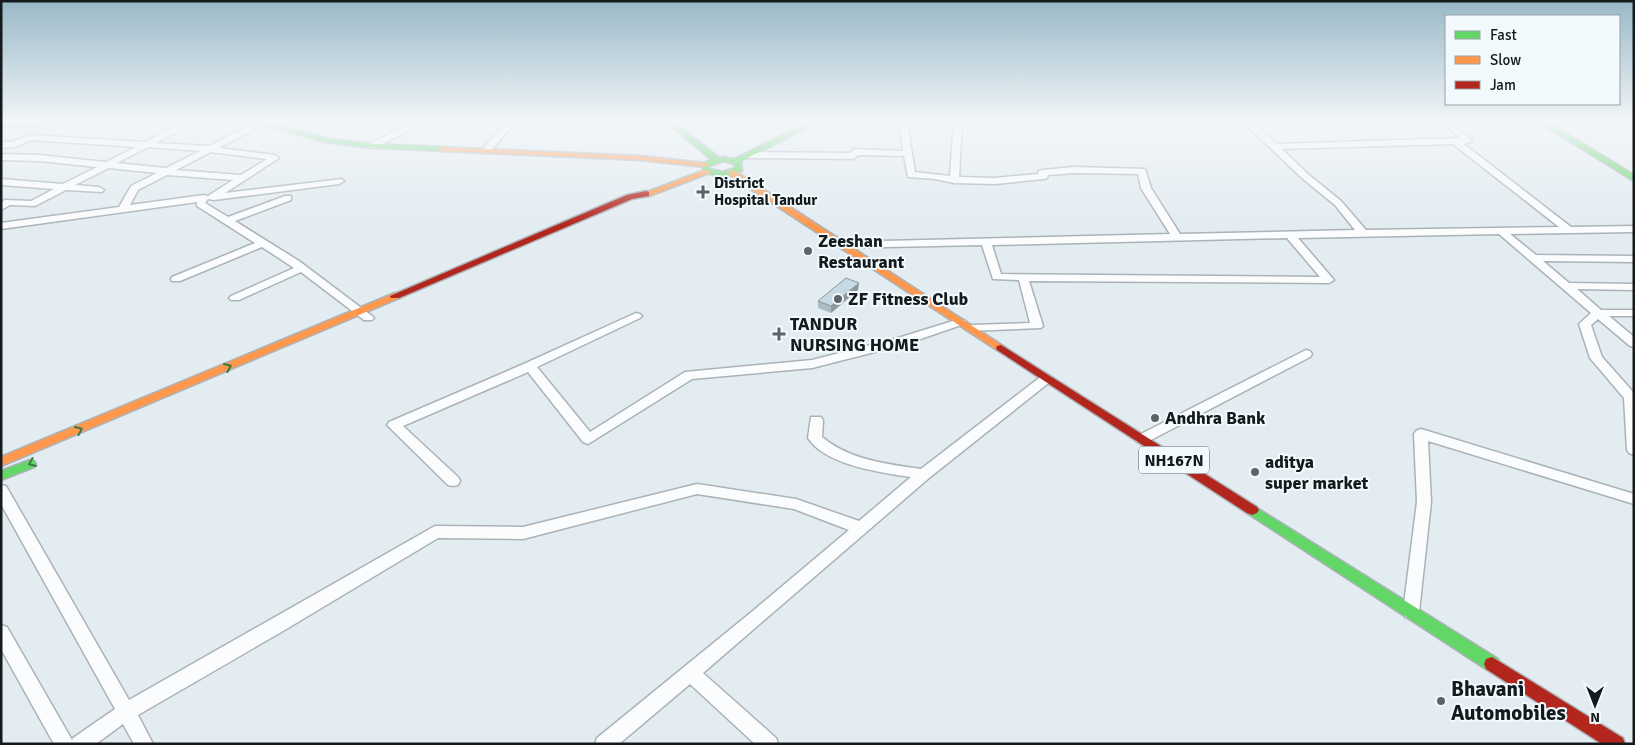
<svg xmlns="http://www.w3.org/2000/svg" width="1635" height="745" font-family="Signika,sans-serif">
  <style>
    .lines { fill: none; stroke-linecap: round; stroke-linejoin: round }
    .street-casing { stroke: #abb3b7; stroke-width: 3 }
    .fast-casing { stroke: #abb3b7; stroke-width: 3 }
    .slow-casing { stroke: #abb3b7; stroke-width: 3 }
    .jam-casing { stroke: #abb3b7; stroke-width: 3 }
    .street { fill: #fbfcfd; fill-rule: evenodd }
    .fast { fill: #63d668; fill-rule: evenodd }
    .slow { fill: #ff974d; fill-rule: evenodd }
    .jam { fill: #b3261e; fill-rule: evenodd }
    .wall { fill: #abbbc2 }
    .shaded-wall { fill: #8b989e }
    .building { fill: #c7d9e2; stroke: #8b989e }
    .oneway { stroke: #3c7842 }
    .poi-dot { fill: #5c6467; stroke: #f3fafd; stroke-width: 2 }
    .labels { text-anchor: middle; stroke-width: 4; stroke-linejoin: round; paint-order: stroke }
    .far-poi-label { font-size: 15px; font-weight: bold; fill: #141a1d; stroke: #f3fafd; text-anchor: start }
    .shield { fill: #f3fafd; stroke: #575d60; stroke-width: 1 }
    .shield-label { font-size: 16px; font-weight: bold; fill: #141a1d }
    .poi-label { font-size: 18px; font-weight: bold; fill: #141a1d; stroke: #f3fafd; text-anchor: start }
    .near-poi-label { font-size: 21px; font-weight: bold; fill: #141a1d; stroke: #f3fafd; text-anchor: start }
  </style>
  <rect width="100%" height="100%" fill="#e3ecf1"/>
  <g class="lines">
    <!-- street casing -->
    <g class="street-casing">
      <path id="street" d="M185,121H196L156,143L209,146L258,121H269L219,148L275,155L279,158L225,193L342,179L344,181L339,184L214,200L208,199L205,203L228,217L285,196H291V200L235,221L299,261L372,316L374,318L372,320H364L301,272L239,300H231L229,298L231,296L294,268L262,247L180,281H172L171,279L172,277L255,243L197,206V202L1,229V223L119,207L131,186L157,173L109,168L75,185L99,187L104,190L102,192L66,190L35,206L10,205L1,210V202L5,200L31,201L54,189L1,185V179L63,184L97,167L39,161L1,160V154L39,155L106,162L136,147L31,140L15,147L1,148V142H11L30,135L145,142ZM148,147L200,151L166,168L117,163ZM211,152L267,159L241,175L176,170ZM167,175L233,180L208,196L204,195L130,205L138,190Z
        M386,121H435L415,127L375,148H369V144L404,126Z
        M507,121H516L489,153H483V149Z
        M899,121H907L915,172L950,176L954,121H962L959,177L995,178L1038,174L1039,171L1042,170L1074,167L1145,169L1151,188L1180,234L1355,230L1335,205L1303,179L1242,121H1251L1277,144L1460,138L1441,121H1450L1472,141L1464,144L1571,227L1634,226V232L1510,234L1536,255L1634,256V262L1543,261L1569,283L1634,284V290L1577,289L1601,310H1634V316H1609L1634,337V347L1630,346L1598,319L1591,325L1602,357L1634,393V455L1629,453L1627,450L1624,398L1590,358L1579,324L1591,313L1499,234L1298,238L1334,280L1329,283L1029,281L1043,326L1041,328L968,331L966,329L968,327L972,325L1030,323L1019,280L993,279L982,245L841,248L836,245L841,242L1170,234L1141,188L1138,174L1074,173L1048,175L1047,178L1044,179L995,184L954,183L935,179L908,177L904,156L858,155L854,159L749,158L745,155L749,152L850,153L854,149L903,151ZM1453,144L1559,227L1366,230L1341,201L1309,175L1282,149ZM1287,238L1320,277L1001,274L992,245Z
        M636,313L640,314L642,316L640,318L537,367L590,432L685,372L812,360L898,338L956,320H964L966,322L964,324L906,344L812,368L692,379L588,444L583,442L528,372L403,426L458,477L460,481L458,485L453,486L448,485L387,425L389,422L526,363Z
        M1306,350L1310,351L1312,354L1310,357L1147,442H1137L1135,439L1137,436Z
        M1047,374L1053,378L1051,381L929,478L703,673L776,738L778,744H755L690,684L619,744H595L597,738L754,610L849,530L794,509L697,494L523,539L438,538L283,631L138,715L153,744H134L123,724L96,744H54L1,649V625L7,627L72,740L73,738L115,709L1,504V485L6,486L129,700L435,526L523,527L697,484L796,499L859,521L911,477C882,473 825,465 808,438L811,417H821L823,420L822,437C849,460 887,464 921,469L1043,375Z
        M1421,429L1634,494V504L1428,441L1431,502L1419,612L1417,617L1411,619L1405,617L1403,612L1417,502L1414,434L1416,431Z"/>
    </g>
    <!-- fast casing -->
    <g class="fast-casing">
      <path id="fast" d="M251,121C277,121 301,133 326,138C364,145 403,145 442,147L446,149L442,151L363,147L325,142Z
        M665,121H673L719,158L724,157L734,159L811,121H821L741,161L742,171L723,177L703,172L702,163L712,160ZM724,161L734,164L735,168L723,172L710,169L709,166Z
        M1537,121H1546L1634,175V181Z
        M30,460L34,461L36,464L34,467L1,480V471Z
        M1252,505L1498,659L1500,664L1498,669L1492,671L1486,669L1247,513L1245,510L1247,507Z"/>
    </g>
    <!-- slow casing -->
    <g class="slow-casing">
      <path id="slow" d="M49,121H105L102,123L1,128V124Z
        M439,147L640,156L705,163L709,165L705,167L640,160L442,151H439Z
        M705,170L712,172L649,196H643L642,194Z
        M729,171H735L1006,348L1005,350H997L729,175Z
        M395,293L400,296L399,298L1,466V457Z"/>
    </g>
    <!-- jam casing -->
    <g class="jam-casing">
      <path id="jam" d="M646,191L649,192V196L632,199L399,298H391L390,296L627,195Z
        M1001,345L1257,507L1259,510L1257,513L1252,515L1247,513L997,350L996,348L997,346Z
        M1492,657L1623,738L1625,744H1602L1486,669L1484,664L1486,659Z"/>
    </g>
    <!-- street -->
    <use href="#street" class="street"/>
    <!-- fast -->
    <use href="#fast" class="fast"/>
    <!-- slow -->
    <use href="#slow" class="slow"/>
    <!-- jam -->
    <use href="#jam" class="jam"/>
  </g>
  <!-- wall -->
  <path class="wall" d="M858,290L831,313L818,308V301Z"/>
  <!-- shaded-wall -->
  <path class="shaded-wall" d="M859,283L858,290L831,313V306Z"/>
  <!-- building -->
  <path class="building" d="M846,278L859,283L831,306L818,301Z"/>
  <!-- one-way arrows -->
  <defs><path id="oneway-chevron" d="M-2-3.5L2.5 0L-2 3.5" fill="none" stroke-width="1.6" stroke-linecap="round" stroke-linejoin="round" transform="scale(1.25)"/></defs>
  <g class="oneway">
    <use href="#oneway-chevron" transform="translate(228 367) rotate(-23)"/>
    <use href="#oneway-chevron" transform="translate(79 430) rotate(-23)"/>
    <use href="#oneway-chevron" transform="translate(32 463) rotate(157)"/>
  </g>
  <!-- sky -->
  <linearGradient id="sky" x2="0" y2="1"><stop stop-color="#98b8c6"/><stop offset="0.54" stop-color="#f2f6f9"/><stop offset="1" stop-color="#f2f6f9" stop-opacity="0"/></linearGradient>
  <rect width="1635" height="226" fill="url(#sky)"/>
  <!-- markers -->
  <g class="poi-dot">
    <path d="M700.5 184.5h5v5h5v5h-5v5h-5v-5h-5v-5h5z"/>
    <circle cx="808" cy="251" r="5"/>
    <circle cx="838" cy="299" r="5"/>
    <path d="M776.5 326.5h5v5h5v5h-5v5h-5v-5h-5v-5h5z"/>
    <circle cx="1155" cy="418" r="5"/>
    <circle cx="1255" cy="472" r="5"/>
    <circle cx="1441" cy="701" r="5"/>
  </g>
  <g class="labels">
    <!-- far-poi labels -->
    <g class="far-poi-label">
      <text x="714" y="188">District<tspan x="714" dy="17">Hospital Tandur</tspan></text>
    </g>
    <!-- shield labels -->
    <rect class="shield" x="1139" y="446.5" width="70" height="27" rx="4"/>
    <g class="shield-label">
      <text x="1174" y="466">NH167N</text>
    </g>
    <!-- poi labels -->
    <g class="poi-label">
      <text x="818" y="247">Zeeshan<tspan x="818" dy="21">Restaurant</tspan></text>
      <text x="848" y="305">ZF Fitness Club</text>
      <text x="790" y="330">TANDUR<tspan x="790" dy="21">NURSING HOME</tspan></text>
      <text x="1165" y="424">Andhra Bank</text>
      <text x="1265" y="468">aditya<tspan x="1265" dy="21">super market</tspan></text>
    </g>
    <!-- near-poi labels -->
    <g class="near-poi-label">
      <text x="1451" y="696">Bhavani<tspan x="1451" dy="24">Automobiles</tspan></text>
    </g>
  </g>
  <!-- border -->
  <rect width="1635" height="745" fill="none" stroke="#141a1d" stroke-width="5"/>
  <!-- legend -->
  <rect x="1445" y="15" width="175" height="90" fill="#f3fafd" stroke="#9aa0a3"/>
  <rect x="1455" y="31" width="25" height="8" fill="#63d668" stroke="#9aa0a3"/>
  <text x="1490" y="40" font-size="15" fill="#141a1d">Fast</text>
  <rect x="1455" y="56" width="25" height="8" fill="#ff974d" stroke="#9aa0a3"/>
  <text x="1490" y="65" font-size="15" fill="#141a1d">Slow</text>
  <rect x="1455" y="81" width="25" height="8" fill="#b3261e" stroke="#9aa0a3"/>
  <text x="1490" y="90" font-size="15" fill="#141a1d">Jam</text>
  <!-- north arrow -->
  <g transform="translate(1595 705) rotate(180)" stroke="#f3fafd" stroke-width="4" paint-order="stroke">
  <path d="M0-4L9 19L0 12L-9 19Z" fill="#141a1d"/>
  <text y="-8" font-size="14" font-weight="bold" text-anchor="middle" fill="#141a1d">N</text>
  </g>
</svg>
